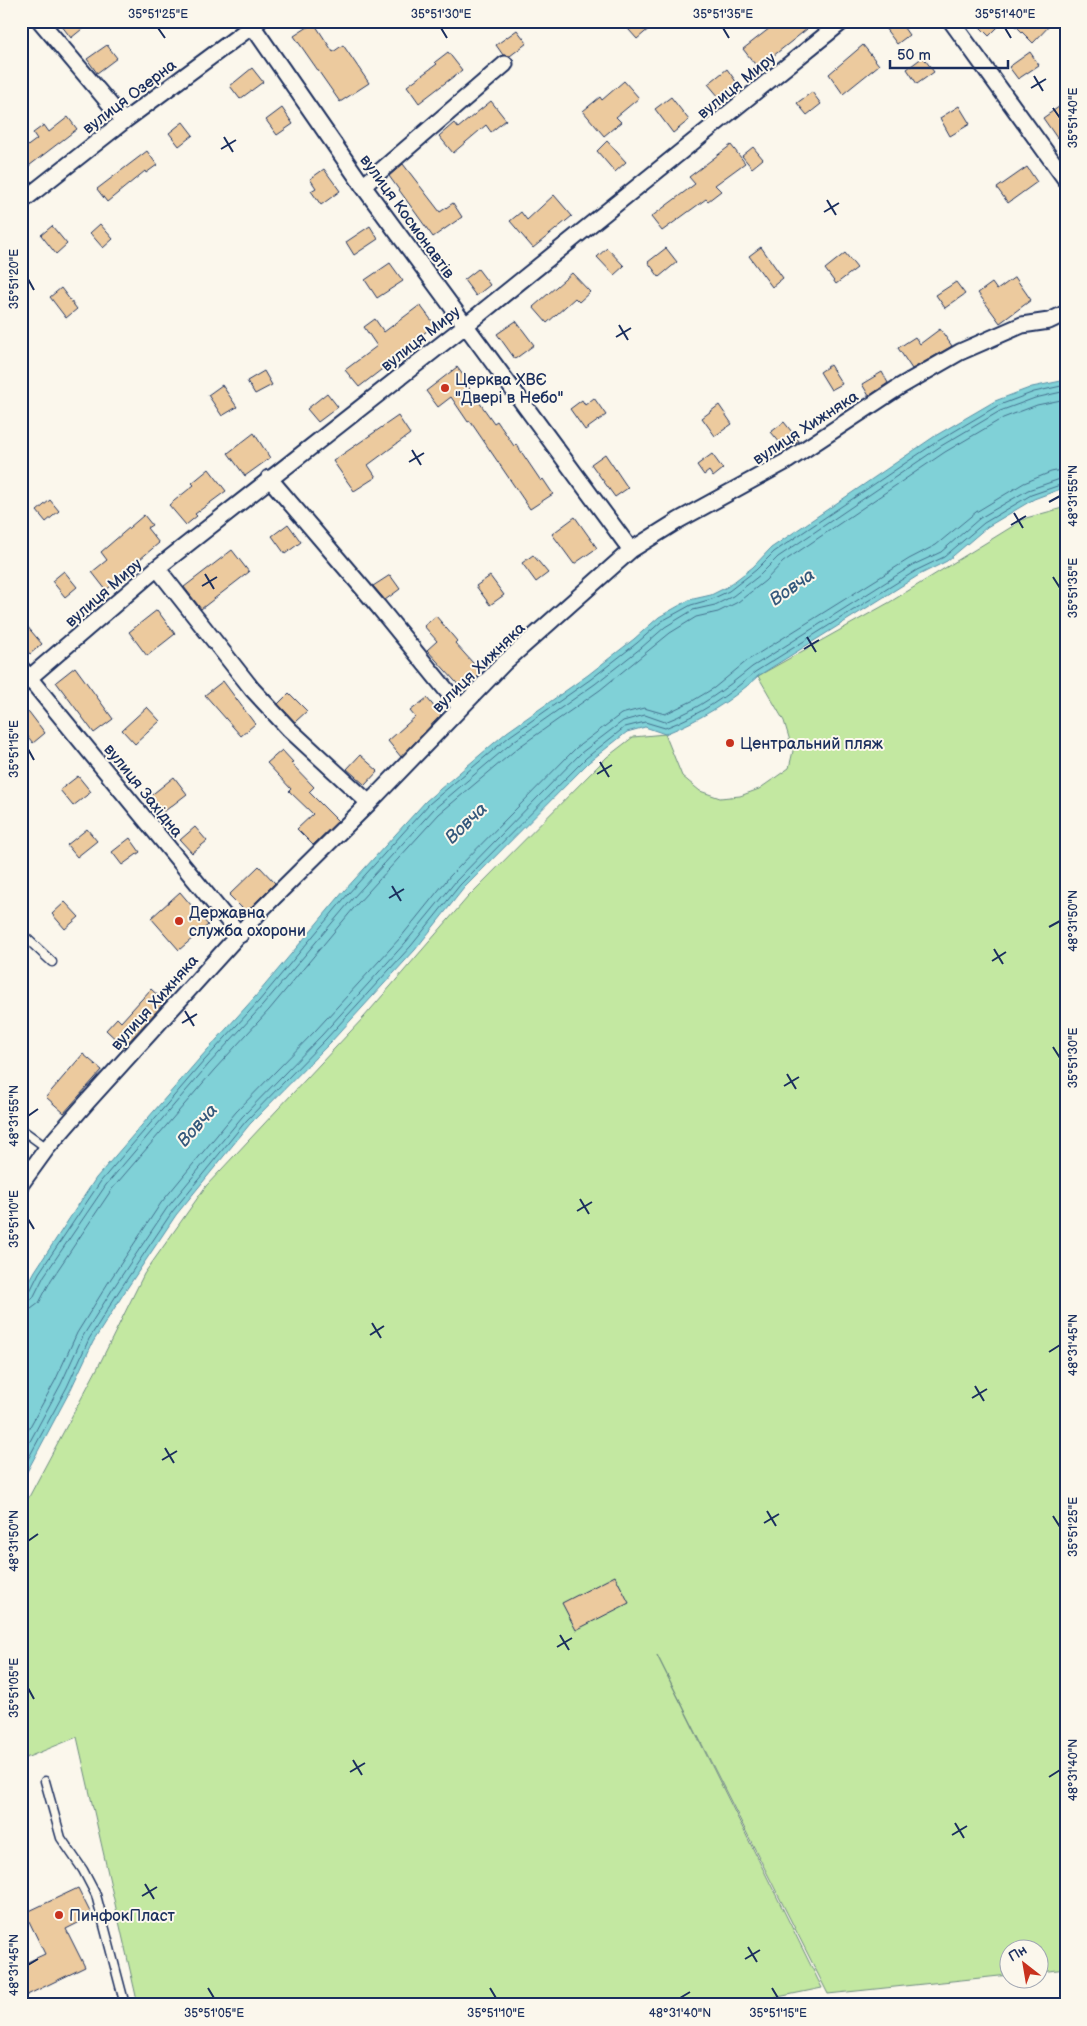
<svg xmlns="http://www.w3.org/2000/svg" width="1087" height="2026" font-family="'Balsamiq Sans',sans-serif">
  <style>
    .green { fill: #c3e8a1; stroke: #6f8c80 }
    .water { fill: #80d1d7; stroke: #5890a7 }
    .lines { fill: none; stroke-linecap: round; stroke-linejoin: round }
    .shore { stroke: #43708e; stroke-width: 1 }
    .building { fill: #ecca9e; stroke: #1b2f5e }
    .service-casing { stroke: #1b2f5e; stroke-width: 11 }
    .minor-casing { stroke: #1b2f5e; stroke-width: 19 }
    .service { stroke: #fbf7ec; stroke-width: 8 }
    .minor { stroke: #fbf7ec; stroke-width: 15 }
    .ticks { fill: none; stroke: #1b2f5e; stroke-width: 2 }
    .poi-dot { fill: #c8321e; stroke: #fbf7ec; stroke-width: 2 }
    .labels { text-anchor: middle; stroke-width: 4; stroke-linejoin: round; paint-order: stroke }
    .street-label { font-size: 16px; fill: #1b2f5e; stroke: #fbf7ec }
    .poi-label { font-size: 16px; fill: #1b2f5e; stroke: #fbf7ec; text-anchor: start }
    .water-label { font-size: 18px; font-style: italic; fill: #34587c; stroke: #fbf7ec }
    .neatline { fill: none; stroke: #1b2f5e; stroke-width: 2 }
    .ticks-label { font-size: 12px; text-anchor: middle; fill: #1b2f5e }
  </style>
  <rect width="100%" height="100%" fill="#fbf7ec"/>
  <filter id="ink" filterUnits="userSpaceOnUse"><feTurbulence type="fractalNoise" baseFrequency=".02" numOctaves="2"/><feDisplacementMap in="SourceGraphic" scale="10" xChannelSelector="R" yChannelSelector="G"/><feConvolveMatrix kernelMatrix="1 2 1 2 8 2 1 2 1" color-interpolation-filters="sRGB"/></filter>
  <g filter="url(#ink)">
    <!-- green -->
    <path class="green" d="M1066,507V1969L1040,1972V1948H1010L1009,1975L828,1994L657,1655L822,1988L739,2005H138L77,1737L21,1760V1512L98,1367L144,1274L206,1186L364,1017L468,897L607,757L633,737L665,734L682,776L700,791L720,798L740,796L759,789L789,768L793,751L784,721L758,676L890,602L1026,518Z"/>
    <!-- water -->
    <path class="water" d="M1066,380V487L1034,499L987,527L947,561L919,575L758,676C731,702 699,720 665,734L645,727L627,732L589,762L464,888L415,950L330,1043L250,1124L176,1215L124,1293L93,1342L71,1389L21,1483V1296L35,1271L96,1178L200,1058L255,997L344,891L426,801L507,732L588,675L634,639L659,617L689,600L711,595L727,587L753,567L771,548L935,436L995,401L1032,387Z"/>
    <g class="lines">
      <!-- shore -->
      <path class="shore" d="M21,1297L28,1295L39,1273L101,1181L204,1061L259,1001L348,894L429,804L510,736L591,679L637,643L662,621L691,605L712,599L729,591L756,570L774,552L938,441L997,406L1034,392L1066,385
        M21,1303L28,1302L33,1298L44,1276L106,1185L208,1065L263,1005L353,898L434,809L514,741L595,684L641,648L665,627L693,610L715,605L733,596L760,575L778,557L941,446L1000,411L1035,398L1066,391
        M21,1311L31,1309L39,1303L51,1280L112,1189L214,1070L269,1010L358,903L439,814L519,747L600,690L670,633L696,617L718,612L738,602L765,581L783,562L945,452L1003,418L1037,405L1066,399
        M21,1443L55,1381L77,1333L108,1283L161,1203L236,1112L316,1030L401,937L450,876L576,748L621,714L644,708L665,714L694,700L714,688L748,660L909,559L936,545L976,512L1024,483L1051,472L1066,469
        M21,1458L61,1384L83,1336L114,1287L167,1208L242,1117L322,1035L406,942L456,881L581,753L623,721L645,715L665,722C699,709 725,689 752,667L913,565L941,552L980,518L1028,490L1066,477
        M21,1472L67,1387L89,1339L119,1291L172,1212L246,1121L326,1039L411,946L460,885L586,758L625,727L645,722L665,728C699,715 728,696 755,672L917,570L944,557L984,523L1031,495L1066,483"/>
    </g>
    <!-- building -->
    <path class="building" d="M58,21H92L71,38Z
      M621,21H658L637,39Z
      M779,21H801L807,29L758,68L743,49Z
      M894,21H899L909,35L897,44L885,28Z
      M974,21H1004L989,36Z
      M1011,21H1054L1033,43Z
      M314,23L333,52L343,45L369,83L340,102L294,36Z
      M517,30L527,43L510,56L503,55L496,45Z
      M107,45L117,58L97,73L87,59Z
      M863,45L879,65L843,94L829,74Z
      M448,52L462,70L419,103L407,86L437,64L435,62Z
      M1030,52L1039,65L1018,79L1009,67Z
      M923,57L934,72L917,84L907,69Z
      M252,68L263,82L240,99L230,86Z
      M727,69L737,83L719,97L708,84Z
      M624,81L639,98L616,117L621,122L604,136L583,111L600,97L602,100Z
      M812,92L821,104L807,115L797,103Z
      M671,97L689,120L673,133L655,109Z
      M491,101L506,120L491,132L486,125L453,153L439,136L454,123L458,128Z
      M1066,102V131L1057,138L1043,118Z
      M959,106L970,124L950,136L940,118Z
      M282,108L293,124L277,135L266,120Z
      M68,117L77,129L21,172V151L37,139L33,133L44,125L49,132Z
      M183,122L193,135L179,146L169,133Z
      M607,141L626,162L615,172L597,151Z
      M731,145L745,163L715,185L721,191L708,201L706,199L662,231L651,217L695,184L689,177Z
      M753,147L763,159L752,168L742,156Z
      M147,151L157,165L146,173L145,171L107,202L97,189Z
      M403,164L440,212L453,203L462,217L433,237L389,176Z
      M1027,167L1037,182L1008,203L997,188Z
      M324,169L340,191L321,205L311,191L316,188L310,179Z
      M554,195L572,216L533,248L510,221L521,212L527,220Z
      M100,224L113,239L103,248L90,233Z
      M52,226L67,244L56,254L41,235Z
      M370,226L378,239L354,255L346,242Z
      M761,247L783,278L772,287L749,256Z
      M607,248L624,266L614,275L597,257Z
      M666,248L677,262L659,277L648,262Z
      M845,253L857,268L836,284L825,269Z
      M390,263L403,281L377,298L365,280Z
      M478,269L490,285L476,296L464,280Z
      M572,273L590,292L579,302L575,298L547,323L533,307Z
      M1015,277L1031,300L1000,323L978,293L992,283L997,290Z
      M956,282L965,294L945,308L936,295Z
      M61,288L77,309L66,318L50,297Z
      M420,305L435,325L399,352L402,356L391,364L390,363L359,387L345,370L377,346L364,327L375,319L384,332Z
      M516,321L534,345L515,359L497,334Z
      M940,329L952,346L912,369L898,348L915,337L920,344Z
      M830,365L842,384L831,390L820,372Z
      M457,367L469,383L467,385L494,423L497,421L514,446L516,444L541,481L543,479L553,494L530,509L470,421L468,422L451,397L438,407L426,391Z
      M264,371L272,385L255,394L247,381Z
      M882,372L888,383L869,396L862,384Z
      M222,385L237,407L222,416L208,395Z
      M327,393L338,407L318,422L307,409Z
      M594,398L606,415L585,430L570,409L582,400L585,405Z
      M719,405L732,424L715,436L702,418Z
      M398,416L410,434L368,465L376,477L354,491L333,461Z
      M784,422L799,441L786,450L771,432Z
      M254,433L270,458L245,476L228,453Z
      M605,454L628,488L615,497L591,464Z
      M712,454L723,469L713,477L709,471L704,475L697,465Z
      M209,469L226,491L195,514L197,516L186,525L169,505L194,485L192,483Z
      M50,500L59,511L46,522L37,511Z
      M144,515L152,525L147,528L159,543L139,560L140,563L106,590L92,572L107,560L101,552Z
      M575,517L597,548L574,564L552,534Z
      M288,524L301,542L285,554L272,536Z
      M232,550L249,572L201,609L184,587Z
      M533,555L548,573L536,582L522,563Z
      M64,571L77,587L65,597L52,581Z
      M390,575L400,589L385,600L373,586Z
      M490,576L504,595L490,605L476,586Z
      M157,610L175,634L147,656L129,632Z
      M436,616L457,641L455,643L482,673L463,690L427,650L437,641L424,626Z
      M21,619L42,644L30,654L21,644Z
      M75,667L113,719L94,733L56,682Z
      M223,681L255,724L241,736L205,695Z
      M289,693L307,711L295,722L278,704Z
      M427,698L441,715L401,757L388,741L415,717L410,711Z
      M147,707L160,721L135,744L122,730Z
      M29,712L45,733L33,743L21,728V718Z
      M282,750L293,762L291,763L314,787L309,792L338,821L313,845L297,829L313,814L289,791L291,789L267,763Z
      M360,755L378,771L365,785L347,769Z
      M78,776L91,792L73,806L60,790Z
      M174,777L187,794L161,814L149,797Z
      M195,827L207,841L192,853L180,840Z
      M87,829L97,841L77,857L67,845Z
      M130,838L140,852L122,865L112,852Z
      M259,866L275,883L246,912L229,895Z
      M180,892L208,925L179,950L151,918Z
      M65,902L79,917L65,929L52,914Z
      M151,989L165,1002L124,1047L106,1030L117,1018L121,1022Z
      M83,1054L102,1070L64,1113L46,1097Z
      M615,1576L629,1603L576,1630L562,1603Z
      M78,1888L92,1916L66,1929L85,1967L21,1998V1965L45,1954L25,1913Z"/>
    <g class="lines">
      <!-- service casing -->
      <g class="service-casing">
        <path id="service" d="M21,933L52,962
          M21,1129L47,1148
          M45,1781L61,1838L83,1870L96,1895L125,2005"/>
      </g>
      <!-- minor casing -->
      <g class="minor-casing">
        <path id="minor" d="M40,21L124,121
          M249,21L363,186L631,550
          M951,21L1066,180
          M363,186L505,64
          M21,202L124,121L259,21
          M269,478L378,606L460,707
          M157,568L252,689L289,729L369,803
          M21,668L240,935
          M21,685L157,568L466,325L843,21
          M21,1184L47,1148L88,1101L262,909L369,803L504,663L631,550L679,520L787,461L899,387L960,352L1022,325L1049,321L1066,313"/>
      </g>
      <!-- service -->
      <use href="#service" class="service"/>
      <!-- minor -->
      <use href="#minor" class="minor"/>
    </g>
  </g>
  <!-- ticks -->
  <path class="ticks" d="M158,28L165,38M441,28L447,38M723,28L729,38M1005,28L1011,38M1034,76L1043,91M1031,88L1046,79M1053,108L1060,118M224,137L233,152M221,149L236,140M827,200L836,215M824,212L839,203M28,279L34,290M619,325L628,340M616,337L631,328M412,450L421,465M409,462L424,453M1049,502L1060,496M1014,513L1023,528M1011,525L1026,516M205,574L214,589M1053,577L1060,588M202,586L217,577M807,637L816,652M804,649L819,640M28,749L34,760M600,762L609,777M597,774L612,765M392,886L401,901M389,898L404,889M1049,927L1060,921M994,949L1003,964M992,961L1006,952M185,1011L194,1026M182,1023L197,1014M1053,1047L1060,1058M787,1074L796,1089M784,1086L799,1077M28,1116L38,1109M580,1199L589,1214M577,1211L592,1202M28,1219L34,1229M372,1323L381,1338M370,1335L384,1326M1049,1352L1060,1345M975,1386L984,1401M972,1398L987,1389M165,1448L174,1463M162,1460L177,1451M767,1511L776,1526M1053,1516L1060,1527M764,1523L779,1514M28,1541L38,1534M560,1635L569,1650M557,1647L572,1638M28,1688L34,1699M353,1760L362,1775M350,1772L365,1763M1049,1777L1060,1770M955,1823L964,1838M952,1835L967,1826M145,1884L154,1899M142,1896L157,1887M748,1947L757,1962M745,1959L760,1950M28,1965L38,1959M208,1988L214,1998M490,1988L496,1998M772,1988L778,1998M680,1998L690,1992"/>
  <!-- markers -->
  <g class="poi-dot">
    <circle cx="445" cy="388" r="5"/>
    <circle cx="730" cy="743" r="5"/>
    <circle cx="179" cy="921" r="5"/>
    <circle cx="59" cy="1915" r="5"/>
  </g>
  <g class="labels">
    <!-- street labels -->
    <g class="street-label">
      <text transform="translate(736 85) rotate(-39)" y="6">вулиця Миру</text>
      <text transform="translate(129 96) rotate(-37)" y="6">вулиця Озерна</text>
      <text transform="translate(408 216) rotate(54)" y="6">вулиця Космонавтів</text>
      <text transform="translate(420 338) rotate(-38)" y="6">вулиця Миру</text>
      <text transform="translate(805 427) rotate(-33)" y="6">вулиця Хижняка</text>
      <text transform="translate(103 592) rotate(-41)" y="6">вулиця Миру</text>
      <text transform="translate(478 667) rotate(-44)" y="6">вулиця Хижняка</text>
      <text transform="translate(144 790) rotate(51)" y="6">вулиця Західна</text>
      <text transform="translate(154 1002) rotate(-48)" y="6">вулиця Хижняка</text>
    </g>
    <!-- poi labels -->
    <g class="poi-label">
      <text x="455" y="385">Церква ХВЄ<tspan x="455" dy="18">"Двері в Небо"</tspan></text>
      <text x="740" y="749">Центральний пляж</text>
      <text x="189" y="918">Державна<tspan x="189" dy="18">служба охорони</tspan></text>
      <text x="69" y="1921">ПинфокПласт</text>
    </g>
    <!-- water labels -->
    <g class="water-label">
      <text transform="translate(792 587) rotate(-35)" y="6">Вовча</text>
      <text transform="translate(466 823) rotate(-44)" y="6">Вовча</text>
      <text transform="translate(197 1125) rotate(-48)" y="6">Вовча</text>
    </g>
  </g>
  <!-- margin -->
  <rect width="1087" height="2026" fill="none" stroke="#fbf7ec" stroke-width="55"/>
  <!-- north arrow -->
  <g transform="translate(1024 1964) rotate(329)"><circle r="24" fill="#fbf7ec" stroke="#a1a7b3"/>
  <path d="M0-4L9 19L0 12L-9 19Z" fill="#c8321e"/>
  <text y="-8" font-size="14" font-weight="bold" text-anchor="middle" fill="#1b2f5e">Пн</text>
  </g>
  <!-- scale -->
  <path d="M890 60v8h118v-8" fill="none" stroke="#1b2f5e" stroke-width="2.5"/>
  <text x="897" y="60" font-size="15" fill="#1b2f5e" stroke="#fbf7ec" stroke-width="4" paint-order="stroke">50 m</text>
  <rect x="28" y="28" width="1032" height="1970" class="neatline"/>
  <g class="ticks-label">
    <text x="158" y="18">35°51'25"E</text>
    <text x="441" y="18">35°51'30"E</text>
    <text x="723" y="18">35°51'35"E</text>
    <text x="1005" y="18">35°51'40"E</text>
    <text transform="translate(1073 118) rotate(-90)" y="4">35°51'40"E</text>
    <text transform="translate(14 279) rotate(-90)" y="4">35°51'20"E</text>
    <text transform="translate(1073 496) rotate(-90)" y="4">48°31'55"N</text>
    <text transform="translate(1073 588) rotate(-90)" y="4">35°51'35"E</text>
    <text transform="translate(14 749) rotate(-90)" y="4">35°51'15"E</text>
    <text transform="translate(1073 921) rotate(-90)" y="4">48°31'50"N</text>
    <text transform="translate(1073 1058) rotate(-90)" y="4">35°51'30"E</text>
    <text transform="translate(14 1116) rotate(-90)" y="4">48°31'55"N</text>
    <text transform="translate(14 1219) rotate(-90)" y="4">35°51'10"E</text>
    <text transform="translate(1073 1345) rotate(-90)" y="4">48°31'45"N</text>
    <text transform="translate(1073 1527) rotate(-90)" y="4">35°51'25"E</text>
    <text transform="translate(14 1541) rotate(-90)" y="4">48°31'50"N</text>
    <text transform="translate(14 1688) rotate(-90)" y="4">35°51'05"E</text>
    <text transform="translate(1073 1770) rotate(-90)" y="4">48°31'40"N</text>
    <text transform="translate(14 1965) rotate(-90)" y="4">48°31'45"N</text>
    <text x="214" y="2017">35°51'05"E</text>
    <text x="496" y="2017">35°51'10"E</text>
    <text x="680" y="2017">48°31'40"N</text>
    <text x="778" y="2017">35°51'15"E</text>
  </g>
</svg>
